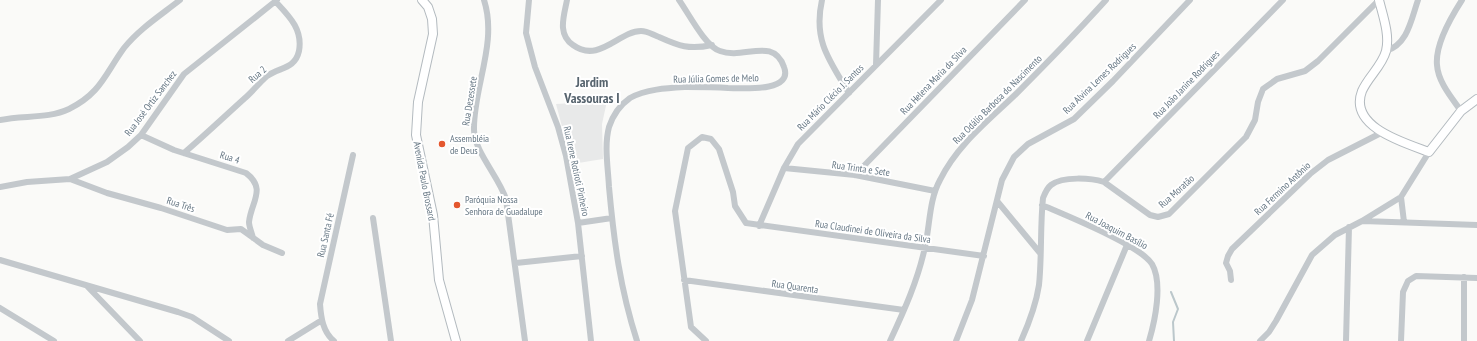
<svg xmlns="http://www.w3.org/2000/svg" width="1477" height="341" font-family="'PT Sans Narrow',sans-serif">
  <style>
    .built { fill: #e8e9e9 }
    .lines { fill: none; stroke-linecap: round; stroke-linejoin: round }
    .stream { stroke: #bbc7cb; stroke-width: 2 }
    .secondary-casing { stroke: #b3babf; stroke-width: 10 }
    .street { stroke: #c3c8cc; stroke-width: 6 }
    .secondary { stroke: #fff; stroke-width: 8 }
    .poi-dot { fill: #e4572e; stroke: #fff; stroke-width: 1.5 }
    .labels { text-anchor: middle; stroke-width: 4; stroke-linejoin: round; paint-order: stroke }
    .street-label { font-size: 10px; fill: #657683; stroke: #fff }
    .poi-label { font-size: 10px; fill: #657683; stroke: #fff; text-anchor: start }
    .district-label { font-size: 14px; font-weight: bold; fill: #57646e; stroke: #fff }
  </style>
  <rect width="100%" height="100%" fill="#fafaf8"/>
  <!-- built -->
  <path class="built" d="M607,101L602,124L603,159L572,164L556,104Z"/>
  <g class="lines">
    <!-- stream -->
    <path class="stream" d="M1171,292L1178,309L1173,322L1174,341"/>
    <!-- secondary casing -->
    <g class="secondary-casing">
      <path id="secondary" d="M422,0L428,7L432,19L433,34L418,102L416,135L433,215L439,280L456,341
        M1379,0C1383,16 1390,35 1386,51C1382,66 1368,77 1362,91C1348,127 1405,143 1429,152L1461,111L1477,99"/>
    </g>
    <!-- street -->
    <path class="street" d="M484,0C498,43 473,88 474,130C474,151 499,177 506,199L525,341
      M529,0L526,33L535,67L558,127L566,156L578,223L591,341
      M567,0C564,16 557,34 573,45C599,64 619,31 641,31C648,31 653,35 659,37C679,46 689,50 712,45
      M822,0C813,40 829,60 849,93
      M1386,51C1408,44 1411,20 1418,0
      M876,65L878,0
      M1461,111C1452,98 1438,82 1437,65C1435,44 1451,17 1462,0
      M0,120C23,115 48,119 69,109C101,93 105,74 124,48C139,29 161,15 180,0
      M141,135L174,150L246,173C267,189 251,202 249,222C249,227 252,233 253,238
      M184,153C205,135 225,116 245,98C253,91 259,83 267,76C280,67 295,69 299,51C303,29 289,16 275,1
      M784,168L855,175L935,191
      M855,175L1025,0
      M70,179L107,193L161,208L227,230L241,229L263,245L282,253
      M1104,182L1283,0
      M0,187L27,182L70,179L107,162L128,147L141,135L184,74L277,0
      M1401,197L1404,222
      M997,201L1040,253
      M1042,205C1065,215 1140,245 1152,264C1163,283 1155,321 1149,341
      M373,218L391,341
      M1363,221L1477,225
      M578,223L612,218
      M759,226L784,168L798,144L941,0
      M0,260L178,312L192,317L229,341
      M516,263L582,256
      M1464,277V341
      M684,280L904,310
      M1231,280L1230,271L1226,263L1228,256L1232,249L1310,174L1328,160L1381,133
      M87,286L140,341
      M0,308L54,341
      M288,341L322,320
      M334,341C323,332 321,318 320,304L353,155
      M637,341C620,288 614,242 609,187C608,167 604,146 609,127C613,115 620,105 630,98C646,89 668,88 686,87C700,87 714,87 728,88C740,88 794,93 784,67C773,36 744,60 720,51C705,46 689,14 679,0
      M706,341L691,327L675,211L688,148L702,137L711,139L719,149L733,192L735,206L746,223L984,256
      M890,341C904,311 918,280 925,247C930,225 929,200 940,180C957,145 989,120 1016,94C1047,63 1077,32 1106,0
      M956,341L972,300L1002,180L1014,157L1028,144L1074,119L1113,81L1190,0
      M1021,341C1029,323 1036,305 1039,285C1042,256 1040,227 1043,198C1045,193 1047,188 1051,185C1063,176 1091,178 1104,182L1150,215L1158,217L1169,214L1246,137L1255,120L1258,102L1263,89L1277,79L1305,71L1318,61L1379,0
      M1087,341L1127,245
      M1260,341L1269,332L1276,321L1312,255L1335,235L1362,221L1401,197L1429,152
      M1346,341L1349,227
      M1401,341L1403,292L1408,281L1416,276L1477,278"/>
    <!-- secondary -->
    <use href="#secondary" class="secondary"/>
  </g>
  <!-- markers -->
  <g class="poi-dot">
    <circle cx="442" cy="144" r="4"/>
    <circle cx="457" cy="205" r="4"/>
  </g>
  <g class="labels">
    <!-- street labels -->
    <g class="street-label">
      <text transform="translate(257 74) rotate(-41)" y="4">Rua 2</text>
      <text transform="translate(716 78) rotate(-1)" y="4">Rua Júlia Gomes de Melo</text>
      <text transform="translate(1099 78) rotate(-44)" y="4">Rua Alvina Lemes Rodrigues</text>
      <text transform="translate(933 80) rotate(-46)" y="4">Rua Helena Maria da Silva</text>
      <text transform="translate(1186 84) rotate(-46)" y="4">Rua João Janine Rodrigues</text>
      <text transform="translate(830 97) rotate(-45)" y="4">Rua Mário Clécio J. Santos</text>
      <text transform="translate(997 99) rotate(-45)" y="4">Rua Odálio Barbosa do Nascimento</text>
      <text transform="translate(469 101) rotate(-81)" y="4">Rua Dezessete</text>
      <text transform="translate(150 103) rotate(-53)" y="4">Rua José Ortiz Sanchez</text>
      <text transform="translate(230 157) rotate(18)" y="4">Rua 4</text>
      <text transform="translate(861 168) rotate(8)" y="4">Rua Trinta e Sete</text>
      <text transform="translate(577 171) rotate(78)" y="4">Rua Irene Rotiroti Pinheiro</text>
      <text transform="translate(425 181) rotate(79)" y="4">Avenida Paulo Brossard</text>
      <text transform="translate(1282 188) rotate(-43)" y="4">Rua Fermino Antônio</text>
      <text transform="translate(1176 191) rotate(-42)" y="4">Rua Moratão</text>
      <text transform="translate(181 204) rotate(18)" y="4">Rua Três</text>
      <text transform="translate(1117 230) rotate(28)" y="4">Rua Joaquim Basílio</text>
      <text transform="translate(873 231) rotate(8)" y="4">Rua Claudinei de Oliveira da Silva</text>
      <text transform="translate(325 235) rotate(-77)" y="4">Rua Santa Fé</text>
      <text transform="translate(795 286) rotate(8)" y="4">Rua Quarenta</text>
    </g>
    <!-- poi labels -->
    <g class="poi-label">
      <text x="450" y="142">Assembléia<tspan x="450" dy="12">de Deus</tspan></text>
      <text x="465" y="203">Paróquia Nossa<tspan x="465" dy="12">Senhora de Guadalupe</tspan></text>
    </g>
    <!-- district labels -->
    <g class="district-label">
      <text x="592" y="87">Jardim<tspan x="592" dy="16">Vassouras I</tspan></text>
    </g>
  </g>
</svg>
